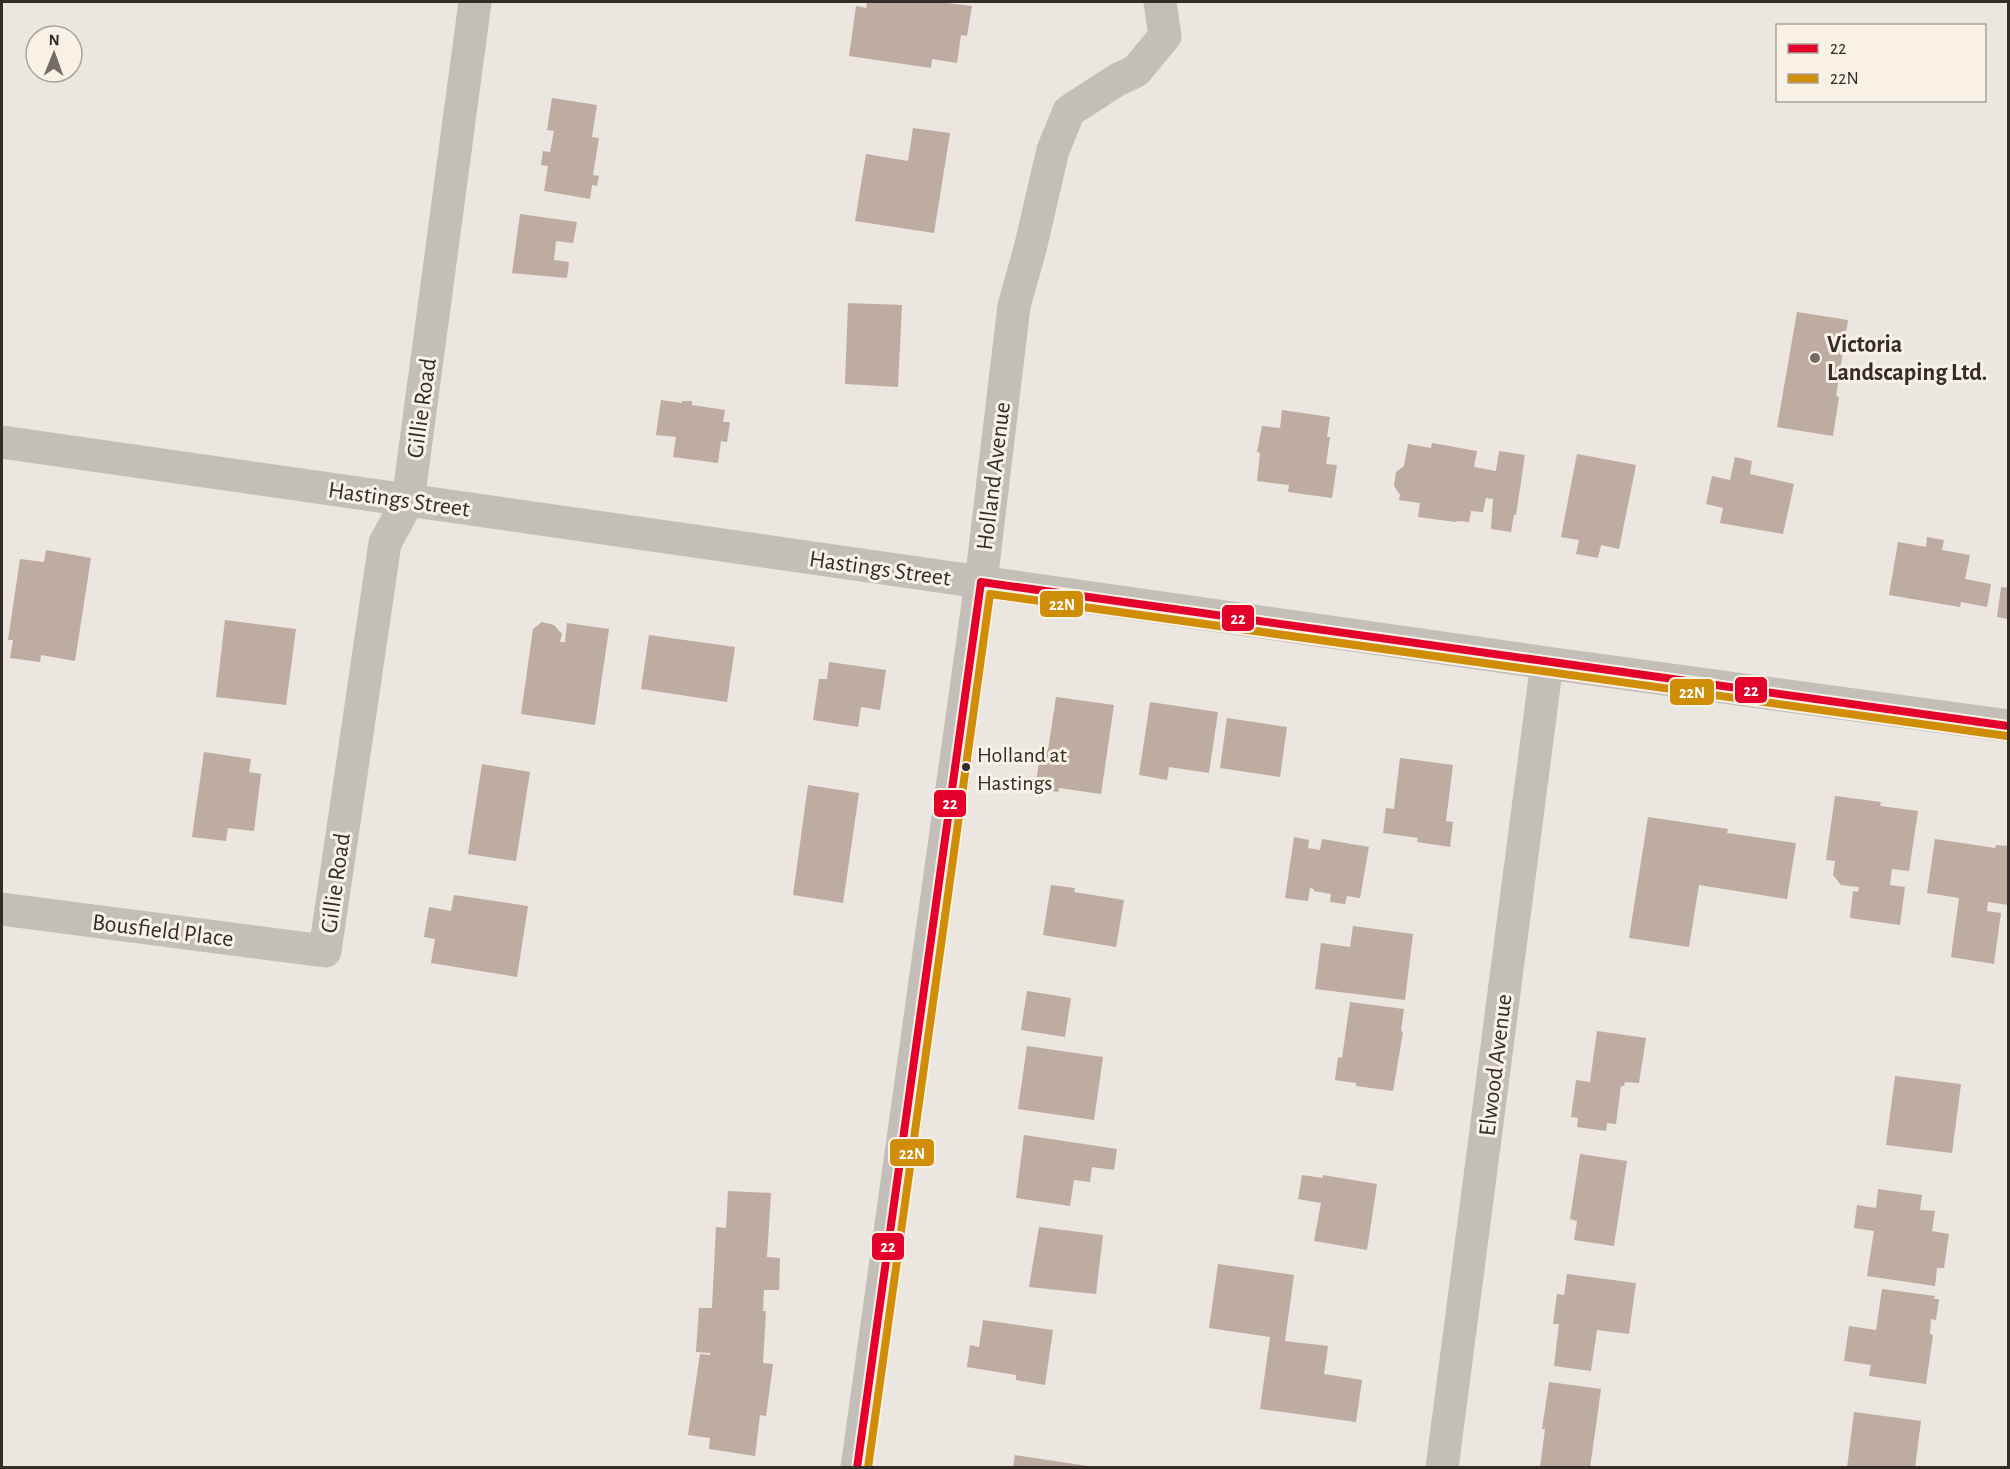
<svg xmlns="http://www.w3.org/2000/svg" width="2010" height="1469" font-family="'Alegreya Sans',sans-serif">
  <style>
    .building { fill: #beaba1 }
    .lines { fill: none; stroke-linecap: round; stroke-linejoin: round }
    .minor { stroke: #c4beb9; stroke-width: 33 }
    .bus-1-casing { stroke: #f8f1e6; stroke-width: 12 }
    .bus-2-casing { stroke: #f8f1e6; stroke-width: 12 }
    .bus-1 { stroke: #e4002b; stroke-width: 8 }
    .bus-2 { stroke: #d08e08; stroke-width: 8 }
    .poi-dot { fill: #746d67; stroke: #f8f1e6; stroke-width: 2 }
    .bus-dot { fill: #342c27; stroke: #f8f1e6; stroke-width: 2 }
    .labels { text-anchor: middle; stroke-width: 6; stroke-linejoin: round; paint-order: stroke }
    .bus-label { font-size: 22px; fill: #342c27; stroke: #f8f1e6; text-anchor: start }
    .poi-label { font-size: 24px; font-weight: bold; fill: #342c27; stroke: #f8f1e6; text-anchor: start }
    .street-label { font-size: 24px; fill: #342c27; stroke: #f8f1e6 }
    .line-badge { stroke: #f8f1e6; stroke-width: 2 }
    .badge-label { font-size: 16px; text-anchor: middle; font-weight: bold; fill: #fff }
  </style>
  <rect width="100%" height="100%" fill="#ebe6df"/>
  <!-- building -->
  <path class="building" d="M867,2H938L972,6L967,36L961,35L957,63L932,59L931,68L849,56L856,6L866,8Z
    M552,98L597,105L592,137L599,138L593,175L599,176L597,186L592,185L590,199L544,191L548,166L541,165L543,151L550,152L554,131L547,130Z
    M913,128L950,133L934,233L855,221L866,154L908,161Z
    M520,214L577,222L573,243L556,241L554,260L569,262L567,278L512,273Z
    M848,303L902,305L898,387L845,384Z
    M1797,312L1848,320L1836,396L1839,397L1833,436L1777,427Z
    M661,400L682,403V401H692V405L725,410L723,422H730L727,442L721,441L718,463L673,457L676,437L656,435Z
    M1282,410L1330,417L1327,437H1330L1326,464L1337,465L1332,498L1288,492L1289,485L1257,481L1260,453L1257,452L1262,426L1280,428Z
    M1432,443L1477,451L1474,467L1496,471L1499,451L1525,455L1516,515H1514L1511,532L1491,529L1493,499L1486,498L1483,512L1471,511L1469,522L1457,521L1456,522L1418,517L1420,503L1399,500L1400,495L1394,486L1396,472L1404,466L1408,444L1431,448Z
    M1577,454L1636,465L1619,549L1601,545L1598,558L1576,554L1579,540L1561,537Z
    M1735,457L1752,461L1750,474L1794,484L1783,534L1720,523L1723,508L1706,504L1712,476L1730,480Z
    M1927,537L1944,540L1942,550L1970,555L1965,579L1991,584L1987,607L1961,602L1960,607L1889,595L1898,542L1926,547Z
    M46,550L91,558L75,661L41,655L40,662L10,658L13,640H8L20,559L44,562Z
    M2001,587L2008,588V619L1997,617Z
    M225,620L296,629L286,705L216,697Z
    M542,622L554,625L562,634L560,642H565L567,623L609,629L595,725L521,714L533,629Z
    M649,635L735,647L727,702L641,689Z
    M829,662L886,670L880,710L861,707L858,727L813,720L819,679H827Z
    M1056,697L1114,705L1101,794L1059,788L1058,792L1035,789L1041,749L1048,750Z
    M1150,702L1218,712L1209,773L1169,767L1167,780L1139,775Z
    M1227,718L1287,727L1280,777L1220,768Z
    M204,752L251,759L249,772L261,774L254,831L228,828L226,841L192,837Z
    M1400,758L1453,765L1446,821L1453,822L1450,847L1417,842L1418,838L1383,833L1386,808L1394,809Z
    M482,764L530,772L516,861L468,854Z
    M808,785L859,793L843,903L793,895Z
    M1835,796L1881,802L1880,806L1918,811L1909,871L1892,869L1890,885L1905,887L1900,925L1850,918L1853,891L1858,892L1859,887L1841,885L1833,875L1835,861L1826,860Z
    M1648,817L1728,829L1727,833L1796,843L1787,899L1699,885L1689,947L1629,938Z
    M1294,837L1309,840L1308,848L1320,850L1322,839L1369,847L1360,898L1347,896L1345,904L1330,902L1331,894L1314,891V889L1310,888L1308,901L1285,898Z
    M1935,839L1995,848L1996,845L2008,846V905L1988,902L1987,911L2001,913L1994,964L1951,957L1959,898L1927,893Z
    M1051,885L1075,888L1074,892L1124,900L1116,947L1043,935Z
    M454,895L528,906L517,977L431,963L435,939L424,937L429,907L451,911Z
    M1353,926L1413,934L1405,1000L1315,989L1321,943L1350,947Z
    M1027,991L1071,998L1065,1037L1021,1030Z
    M1350,1002L1404,1009L1401,1031L1403,1032L1393,1091L1356,1086V1083L1335,1080L1338,1057L1342,1058Z
    M1597,1031L1646,1038L1639,1083L1625,1082L1624,1086H1621L1616,1124L1607,1123L1606,1131L1577,1127L1578,1118L1571,1117L1576,1080L1590,1082Z
    M1027,1046L1103,1057L1094,1120L1018,1109Z
    M1895,1076L1961,1084L1952,1153L1886,1145Z
    M1024,1135L1117,1149L1114,1170L1092,1167L1090,1182L1074,1180L1070,1206L1016,1198Z
    M1580,1154L1627,1161L1614,1246L1574,1240L1577,1221L1570,1219Z
    M1302,1175L1323,1178V1175L1377,1184L1367,1250L1314,1241L1321,1203L1298,1199Z
    M1878,1189L1922,1195L1920,1210L1935,1211L1932,1231L1949,1234L1944,1268H1937L1935,1286L1867,1276L1874,1231L1854,1228L1857,1205L1876,1208Z
    M728,1191L771,1193L767,1257L780,1258L779,1290H764L763,1311H766L763,1363L773,1364L766,1416L760,1415L755,1456L709,1449L710,1438L688,1435L700,1354L710,1355V1353L696,1352L699,1308H712L716,1227L726,1228Z
    M1039,1227L1103,1235L1096,1294L1029,1287Z
    M1218,1264L1294,1275L1285,1341L1328,1346L1324,1374L1362,1380L1356,1422L1260,1409L1270,1337L1209,1328Z
    M1567,1274L1636,1283L1629,1334L1597,1330L1591,1371L1554,1366L1559,1324H1553L1557,1294L1564,1295Z
    M1882,1289L1935,1296L1934,1299H1939L1936,1320L1931,1319L1930,1334L1933,1335L1926,1384L1869,1376L1871,1365L1844,1361L1849,1326L1876,1330Z
    M983,1320L1053,1330L1045,1385L1016,1380V1375L967,1367L970,1345L979,1347Z
    M1549,1382L1601,1389L1590,1468H1540L1545,1429H1542Z
    M1854,1412L1921,1421L1915,1468H1847Z
    M1015,1455L1088,1466V1468H1013Z"/>
  <g class="lines">
    <!-- minor -->
    <path class="minor" d="M2,442L1547,663L2008,726
      M2,909L325,951L385,543L408,501L475,2
      M857,1468L981,582L1014,306L1030,249L1053,150L1069,111L1117,80L1136,71L1165,36L1160,2
      M1442,1468L1547,663"/>
    <!-- bus-1 casing -->
    <g class="bus-1-casing">
      <path id="bus-1" d="M981,582L2008,726
        M857,1468L981,582"/>
    </g>
    <!-- bus-2 casing -->
    <g class="bus-2-casing">
      <path id="bus-2" d="M868,1468L990,594L2007,736"/>
    </g>
    <!-- bus-1 -->
    <use href="#bus-1" class="bus-1"/>
    <!-- bus-2 -->
    <use href="#bus-2" class="bus-2"/>
  </g>
  <!-- markers -->
  <circle class="poi-dot" cx="1815" cy="358" r="6"/>
  <circle class="bus-dot" cx="966" cy="767" r="5"/>
  <g class="labels">
    <!-- bus labels -->
    <g class="bus-label">
      <text x="977" y="762">Holland at<tspan x="977" dy="28">Hastings</tspan></text>
    </g>
    <!-- poi labels -->
    <g class="poi-label">
      <text x="1827" y="352">Victoria<tspan x="1827" dy="28">Landscaping Ltd.</tspan></text>
    </g>
    <!-- street labels -->
    <g class="street-label">
      <text transform="translate(421 408) rotate(-82)" y="8">Gillie Road</text>
      <text transform="translate(993 476) rotate(-83)" y="8">Holland Avenue</text>
      <text transform="translate(399 499) rotate(8)" y="8">Hastings Street</text>
      <text transform="translate(880 568) rotate(8)" y="8">Hastings Street</text>
      <text transform="translate(335 883) rotate(-82)" y="8">Gillie Road</text>
      <text transform="translate(163 930) rotate(7)" y="8">Bousfield Place</text>
      <text transform="translate(1495 1065) rotate(-83)" y="8">Elwood Avenue</text>
    </g>
  </g>
  <g class="line-badge">
    <rect x="1039" y="590" width="45" height="28" rx="6" fill="#d08e08"/>
    <rect x="1221" y="604" width="34" height="28" rx="6" fill="#e4002b"/>
    <rect x="1734" y="676" width="34" height="28" rx="6" fill="#e4002b"/>
    <rect x="1669" y="678" width="46" height="28" rx="6" fill="#d08e08"/>
    <rect x="933" y="789" width="34" height="29" rx="6" fill="#e4002b"/>
    <rect x="889" y="1138" width="46" height="29" rx="6" fill="#d08e08"/>
    <rect x="871" y="1232" width="34" height="29" rx="6" fill="#e4002b"/>
  </g>
  <g class="badge-label">
    <text x="1062" y="610">22N</text>
    <text x="1238" y="624">22</text>
    <text x="1751" y="696">22</text>
    <text x="1692" y="698">22N</text>
    <text x="950" y="809">22</text>
    <text x="912" y="1159">22N</text>
    <text x="888" y="1252">22</text>
  </g>
  <!-- border -->
  <rect width="2010" height="1469" fill="none" stroke="#342c27" stroke-width="6"/>
  <!-- legend -->
  <rect x="1776" y="24" width="210" height="78" fill="#f8f1e6" stroke="#aaa29a" stroke-width="1.5"/>
  <rect x="1788" y="44" width="30" height="9" fill="#e4002b" stroke="#aaa29a" stroke-width="1.5"/>
  <text x="1830" y="54" font-size="18" fill="#342c27">22</text>
  <rect x="1788" y="74" width="30" height="9" fill="#d08e08" stroke="#aaa29a" stroke-width="1.5"/>
  <text x="1830" y="84" font-size="18" fill="#342c27">22N</text>
  <!-- north arrow -->
  <g transform="translate(54 54) rotate(1)"><circle r="28" fill="#f8f1e6" stroke="#aaa29a" stroke-width="1.5"/>
  <path d="M0-4.5L10 22L0 15L-10 22Z" fill="#746d67"/>
  <text y="-9" font-size="16" font-weight="bold" text-anchor="middle" fill="#342c27">N</text>
  </g>
</svg>
